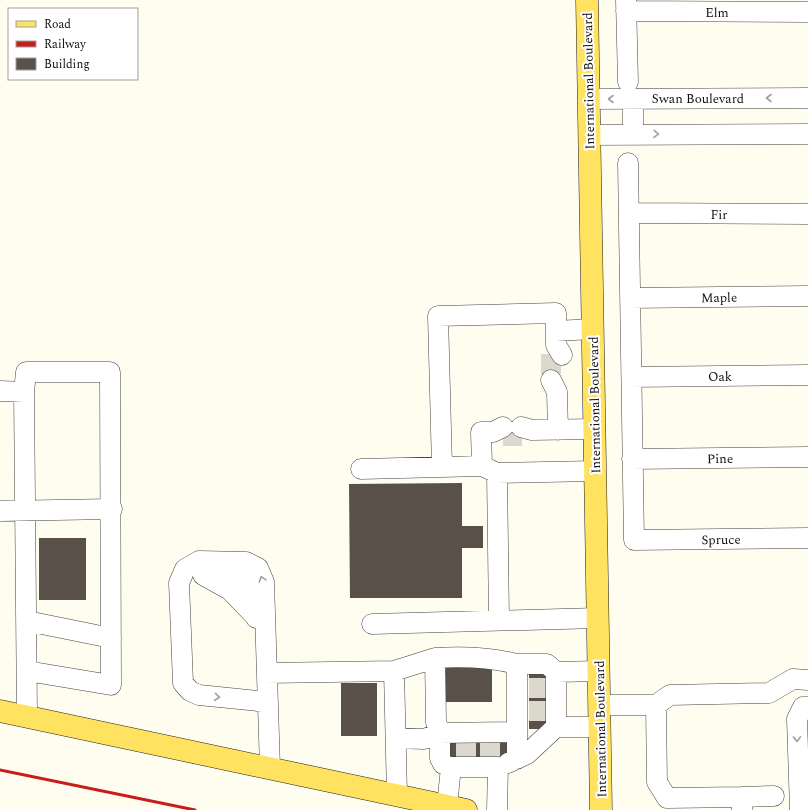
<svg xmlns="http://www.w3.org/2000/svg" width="808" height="810" font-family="Spectral,serif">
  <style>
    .building { fill: #585049 }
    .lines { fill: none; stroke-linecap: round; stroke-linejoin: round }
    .minor-tunnel { stroke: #dbd9cd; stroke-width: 20; stroke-dasharray: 20 10; stroke-linecap: butt }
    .minor-casing { stroke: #414141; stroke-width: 21 }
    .major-casing { stroke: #1f1f1f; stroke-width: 23 }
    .minor { stroke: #fff; stroke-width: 20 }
    .major { stroke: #ffe25f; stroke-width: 22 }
    .rail { stroke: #c91d1b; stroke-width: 3 }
    .oneway { stroke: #9f9f9f }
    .labels { text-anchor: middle; stroke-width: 4; stroke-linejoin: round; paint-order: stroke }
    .street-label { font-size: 13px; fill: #0e0e0e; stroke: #fff }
  </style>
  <rect width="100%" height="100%" fill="#fffdef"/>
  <!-- building -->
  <path class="building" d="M462,483V526H483V548H462V598H350L349,484Z
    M39,538H86V600H39Z
    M443,661H492V702H443Z
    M529,672H547V729H529Z
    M341,683H377V736H341Z
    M448,741H508V758H448Z"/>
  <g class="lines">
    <!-- minor-tunnel -->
    <path class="minor-tunnel" d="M551,354V380
      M503,436H522
      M529,688H547
      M529,711H547
      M490,741V758
      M466,758V741"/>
    <!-- minor casing -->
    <g class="minor-casing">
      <path id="minor" d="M626,0L628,82
        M626,11L808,12
        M589,99L808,98
        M633,99V133
        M589,135L808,134
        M628,163L634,540L808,538
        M629,213L808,214
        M630,298L808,296
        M562,355L556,345V331L593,329
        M632,377L808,375
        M551,380L557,392L558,430
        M0,391L24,392L27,716
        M24,392L26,372H110L111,685L27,671
        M521,427L532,430L594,429
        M632,459L808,457
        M482,466L481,432H493L503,427
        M442,467L438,316L556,313V331
        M361,469L482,466L497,473
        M0,511L112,509
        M207,574C249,572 247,582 256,618
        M203,575L230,590L255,616
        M499,620L497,473L595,471
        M27,621L111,638
        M372,624L598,618
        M435,658C463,656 489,657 517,664
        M394,671L435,658L436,722L440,733V758L443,764L451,767
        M599,671L556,672V727H600
        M267,673L394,671L397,795
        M268,702L199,695L190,691L183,683L179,583L185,569L199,561L246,562L258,568L264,582L270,768
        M599,705H656
        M396,738L424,739L440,733L517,732
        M517,759V664H547L556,672
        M508,763L527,754L556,727
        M742,797L774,796
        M447,806L451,767H498L497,810
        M742,810V797L667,798L657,782L656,705L670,695L769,693L793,679L808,680
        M800,810L797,719L803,707H808"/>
    </g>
    <!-- major casing -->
    <g class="major-casing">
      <path id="major" d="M587,0L601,810
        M0,711L466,810"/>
    </g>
    <!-- minor -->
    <use href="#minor" class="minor"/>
    <!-- major -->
    <use href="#major" class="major"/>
    <!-- rail -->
    <path class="rail" d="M0,770L195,810"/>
  </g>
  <!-- one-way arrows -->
  <defs><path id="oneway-chevron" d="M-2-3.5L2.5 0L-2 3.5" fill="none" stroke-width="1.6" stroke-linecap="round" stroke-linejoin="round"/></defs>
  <g class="oneway">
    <use href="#oneway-chevron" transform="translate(769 98) rotate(180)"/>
    <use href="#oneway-chevron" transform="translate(611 99) rotate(-180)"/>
    <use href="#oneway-chevron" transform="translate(656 134) rotate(2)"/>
    <use href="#oneway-chevron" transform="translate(262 579) rotate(-108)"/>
    <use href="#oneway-chevron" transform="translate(217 697) rotate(6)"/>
    <use href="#oneway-chevron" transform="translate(797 739) rotate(88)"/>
  </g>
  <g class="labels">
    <!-- street labels -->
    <g class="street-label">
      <text x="717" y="17">Elm</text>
      <text transform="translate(588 81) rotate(-91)" y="5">International Boulevard</text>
      <text x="698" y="103">Swan Boulevard</text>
      <text x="719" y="219">Fir</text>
      <text transform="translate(719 297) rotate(-1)" y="5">Maple</text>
      <text x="720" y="381">Oak</text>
      <text transform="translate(594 405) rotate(-91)" y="5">International Boulevard</text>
      <text transform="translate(720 458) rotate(-1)" y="5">Pine</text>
      <text transform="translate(721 539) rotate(-1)" y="5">Spruce</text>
      <text transform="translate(600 729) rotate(-91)" y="5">International Boulevard</text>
    </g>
  </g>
  <!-- legend -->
  <rect x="8" y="8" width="130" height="72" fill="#ffffff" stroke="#9f9f9f"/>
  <rect x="16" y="21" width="20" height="6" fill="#ffe25f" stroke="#9f9f9f"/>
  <text x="44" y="28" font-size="12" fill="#0e0e0e">Road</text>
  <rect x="16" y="41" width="20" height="6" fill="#c91d1b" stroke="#9f9f9f"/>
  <text x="44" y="48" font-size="12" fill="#0e0e0e">Railway</text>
  <rect x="16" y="58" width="20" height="12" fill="#585049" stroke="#9f9f9f"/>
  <text x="44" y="68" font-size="12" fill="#0e0e0e">Building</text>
</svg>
